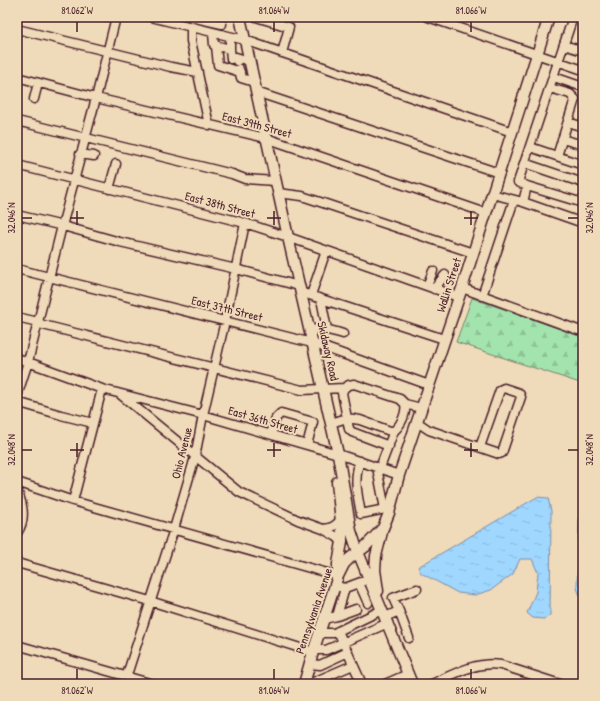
<svg xmlns="http://www.w3.org/2000/svg" width="600" height="701" font-family="'Patrick Hand',sans-serif">
  <style>
    .forest { fill: url(#forest-firs); stroke: #76826c }
    .water { fill: url(#water-ripples); stroke: #7d8daa }
    .lines { fill: none; stroke-linecap: round; stroke-linejoin: round }
    .minor-casing { stroke: #4a1f2b; stroke-width: 11 }
    .major-casing { stroke: #4a1f2b; stroke-width: 13 }
    .minor { stroke: #efdab9; stroke-width: 8 }
    .major { stroke: #efdab9; stroke-width: 10 }
    .ticks { fill: none; stroke: #4a1f2b; stroke-width: 1.5 }
    .labels { text-anchor: middle; stroke-width: 4; stroke-linejoin: round; paint-order: stroke }
    .street-label { font-size: 12px; fill: #4a1f2b; stroke: #efdab9 }
    .neatline { fill: none; stroke: #4a1f2b; stroke-width: 1.5 }
    .ticks-label { font-size: 10px; text-anchor: middle; fill: #4a1f2b }
  </style>
  <defs>
    <pattern id="forest-firs" width="22" height="20" patternUnits="userSpaceOnUse"><rect width="22" height="20" fill="#a3e4ae"/><path d="M5 1l3.5 6h-7zM16 11l3.5 6h-7z" fill="#8ec396"/></pattern>
    <pattern id="water-ripples" width="26" height="14" patternUnits="userSpaceOnUse"><rect width="26" height="14" fill="#9fd7ff"/><path d="M2 4q2-2 4 0t4 0M15 11q2-2 4 0t4 0" fill="none" stroke="#8ab8db"/></pattern>
  </defs>
  <rect width="100%" height="100%" fill="#efdab9"/>
  <filter id="ink" filterUnits="userSpaceOnUse"><feTurbulence type="fractalNoise" baseFrequency=".025" numOctaves="2"/><feDisplacementMap in="SourceGraphic" scale="8" xChannelSelector="R" yChannelSelector="G"/><feConvolveMatrix kernelMatrix="1 2 1 2 8 2 1 2 1" color-interpolation-filters="sRGB"/></filter>
  <g filter="url(#ink)">
    <!-- forest -->
    <path class="forest" d="M472,298L583,337V384L456,342Z"/>
    <!-- water -->
    <path class="water" d="M583,482V604L577,588L580,484Z
      M537,497L548,498L551,511L550,615L544,619L533,618L527,613L536,592L538,573L532,559H520L513,574L491,590L475,595L458,593L421,573L418,567Z"/>
    <g class="lines">
      <!-- minor casing -->
      <g class="minor-casing">
        <path id="minor" d="M151,17L245,40L512,132
          M191,17L222,24
          M256,17L289,27L282,53
          M428,17L583,70
          M191,27V41L209,125
          M17,29L171,67L198,72
          M213,33L214,45L230,49V37
          M564,45L583,51
          M216,46L218,65L240,72
          M230,49L231,59
          M237,61L236,57L249,61
          M239,69L241,78L254,82
          M17,77L96,98L266,138L486,213
          M554,77L583,87
          M550,88L570,94L575,99L557,156
          M256,92L499,173
          M34,99L38,83
          M17,121L232,174L245,179L275,181
          M568,122L583,127
          M562,139L583,145
          M530,147L583,165
          M80,154L94,156
          M524,163L583,183
          M17,165L245,223L288,237L458,297
          M527,186L583,203
          M109,189L116,164
          M278,193L302,196L473,253
          M492,194L523,202L583,223
          M523,202L527,186L518,182L573,17
          M17,215L63,226L120,242L236,269L299,286
          M17,269L312,343L429,385
          M427,286L433,271
          M462,288L578,330H583
          M434,289L445,275
          M300,292L444,339
          M311,295L326,251
          M482,296L514,200
          M321,299L327,329
          M17,317L38,322L43,325L302,390L344,388L349,385L354,384L400,399L405,404L421,408
          M309,330C322,328 330,330 343,334
          M17,358L102,389L203,415L338,454L399,475
          M344,388L342,393L347,418L360,420L390,431H394C401,425 407,413 405,404
          M121,395L239,492L298,520L323,529L337,537L342,542
          M17,396L28,362L62,226L96,98L116,17
          M17,402L61,415L93,423
          M417,422L429,430L499,454L502,453L521,397L519,393L504,388L500,390L480,447
          M331,423L347,418L349,429L352,432L389,446
          M271,434L276,418L281,413L313,422L307,445
          M360,461C353,479 358,496 361,514L390,508
          M17,482L73,501L338,576
          M17,491C23,504 26,520 17,533
          M73,501L102,389
          M385,509L378,473L394,431
          M323,529C332,528 336,526 341,519
          M17,563L150,601L313,652
          M359,583L368,603
          M340,587L345,588L369,579
          M399,611L409,638
          M337,616L356,609
          M385,617L399,611L393,598L417,589
          M324,619L337,616L345,588
          M338,631L362,684
          M319,633H334L382,610
          M17,645L153,684
          M314,650H326L388,623
          M310,664L320,665L348,652
          M124,684L174,529L195,457L203,415L225,321L245,223
          M309,684L353,665
          M352,684L360,680
          M385,684L408,674
          M432,684C454,674 476,661 501,665L560,684"/>
      </g>
      <!-- major casing -->
      <g class="major-casing">
        <path id="major" d="M240,17L288,237L338,454L351,531L358,552L412,684
          M337,482L342,532V542L338,564V574
          M378,591L375,570L376,556L382,532
          M304,684L313,652L338,576L344,564L350,558L365,547L383,528L389,513L399,475L462,288L549,17"/>
      </g>
      <!-- minor -->
      <use href="#minor" class="minor"/>
      <!-- major -->
      <use href="#major" class="major"/>
    </g>
  </g>
  <!-- ticks -->
  <path class="ticks" d="M77,22V32M274,22V32M471,22V32M77,211V225M274,211V225M471,211V225M22,218H32M70,218H84M267,218H281M464,218H478M568,218H578M77,443V457M274,443V457M471,443V457M22,450H32M70,450H84M267,450H281M464,450H478M568,450H578M77,669V679M274,669V679M471,669V679"/>
  <g class="labels">
    <!-- street labels -->
    <g class="street-label">
      <text transform="translate(257 125) rotate(15)" y="4">East 39th Street</text>
      <text transform="translate(220 205) rotate(15)" y="4">East 38th Street</text>
      <text transform="translate(449 285) rotate(-72)" y="4">Wallin Street</text>
      <text transform="translate(227 309) rotate(14)" y="4">East 37th Street</text>
      <text transform="translate(328 351) rotate(77)" y="4">Skidaway Road</text>
      <text transform="translate(263 420) rotate(16)" y="4">East 36th Street</text>
      <text transform="translate(182 453) rotate(-76)" y="4">Ohio Avenue</text>
      <text transform="translate(314 611) rotate(-71)" y="4">Pennsylvania Avenue</text>
    </g>
  </g>
  <!-- margin -->
  <rect width="600" height="701" fill="none" stroke="#efdab9" stroke-width="44"/>
  <rect x="22" y="22" width="556" height="657" class="neatline"/>
  <g class="ticks-label">
    <text x="77" y="14">81.062°W</text>
    <text x="274" y="14">81.064°W</text>
    <text x="471" y="14">81.066°W</text>
    <text transform="translate(589 218) rotate(-90)" y="4">32.046°N</text>
    <text transform="translate(11 218) rotate(-90)" y="4">32.046°N</text>
    <text transform="translate(589 450) rotate(-90)" y="4">32.048°N</text>
    <text transform="translate(11 450) rotate(-90)" y="4">32.048°N</text>
    <text x="77" y="694">81.062°W</text>
    <text x="274" y="694">81.064°W</text>
    <text x="471" y="694">81.066°W</text>
  </g>
</svg>
